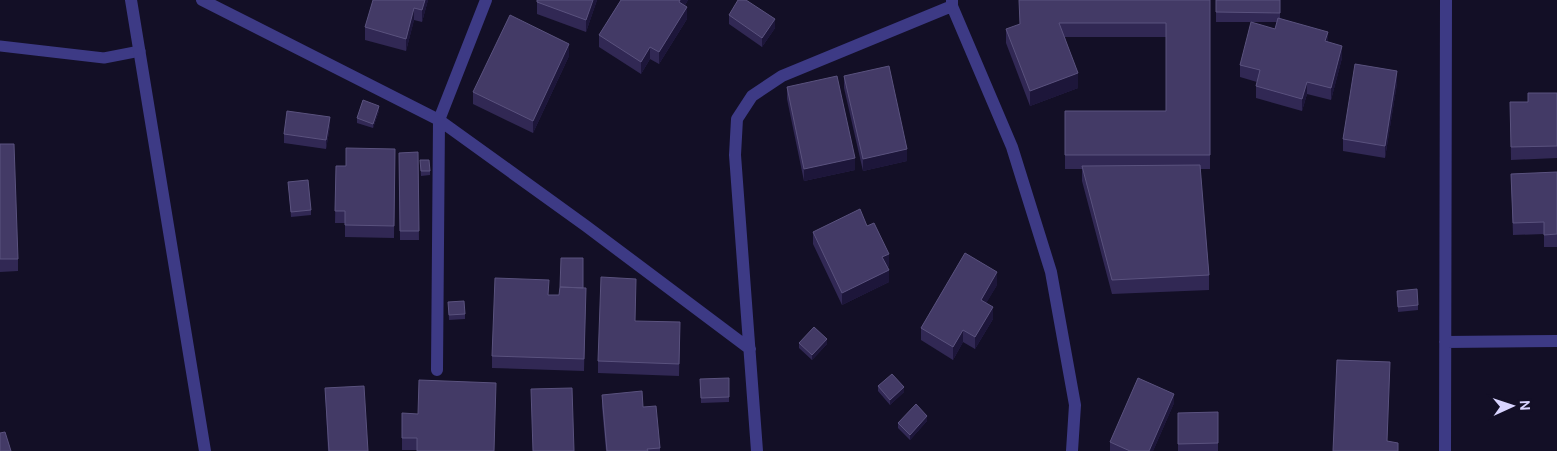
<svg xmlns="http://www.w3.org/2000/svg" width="1557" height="451" font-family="'DM Sans',sans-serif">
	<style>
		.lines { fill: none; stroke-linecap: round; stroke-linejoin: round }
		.service { stroke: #3d3a85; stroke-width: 11 }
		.minor { stroke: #3d3a85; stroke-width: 12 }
		.tertiary { stroke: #3d3a85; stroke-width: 12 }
		.wall { fill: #312854 }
		.shaded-wall { fill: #1d163a }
		.building { fill: #433a66; stroke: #5a527e }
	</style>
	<rect width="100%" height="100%" fill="#130f26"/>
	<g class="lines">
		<path class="service" d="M0 46 104 58 140 51"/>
		<path class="minor" d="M202 0 439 120 586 226 750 349
			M952 0V6L1012 147 1051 272 1075 405 1072 451
			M1445 342 1557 341
			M437 370 439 120 486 0
			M757 451 735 155 737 119 752 96 782 76 952 6
			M1445 451 1446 0"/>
		<path class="tertiary" d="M131 0 205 451"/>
	</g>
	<path class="wall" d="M428 0 422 22 414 20 406 51 365 40V27Z
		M597 0 586 32 537 14V2Z
		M621 0H688L685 5 687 19 659 64 650 59 641 74 599 47V35Z
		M1210 0V169H1200L1209 275V290L1112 294 1082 181V169H1065V111H1166V37H1065L1078 88 1030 106 1006 43V29Z
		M1216 0H1280V18L1328 42 1342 58 1331 100 1307 94 1302 111 1256 98V86L1257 82 1240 77V65L1275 29 1277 22H1216Z
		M729 15 775 28 762 47 729 24Z
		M569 56 533 133 473 104V92Z
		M844 76 907 161 863 171 844 88Z
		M1397 83 1385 158 1343 151V139Z
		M787 87 855 170 804 181 787 99Z
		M1557 93V158L1511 160 1510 102H1528Z
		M379 111 373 128 357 123V118Z
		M330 126 326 149 284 143V134Z
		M0 144 18 259V271L0 272Z
		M395 149 394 238 345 237V223H335L336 166H346Z
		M418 152 419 240H400L399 153Z
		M420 160 430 171V175L421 176Z
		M1557 172V247H1544V234L1513 235 1511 174Z
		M288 182 311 210V215L291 217Z
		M867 226 889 266 887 267 889 282 842 305 813 244V232Z
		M997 285 986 303 993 319 975 349 963 342 953 360 921 340V328Z
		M583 288H586L584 371 492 368V356L548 295H559Z
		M1397 291 1418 305V310L1398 312Z
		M448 302 465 314V319L449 320Z
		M680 335 679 376 598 373V361Z
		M799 343 827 344 812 360 799 348Z
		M700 379 729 397V402L701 403Z
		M878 386 904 392 890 405 878 391Z
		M325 388 368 451H328Z
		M602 395 643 407 660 448V451H606L602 407Z
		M1174 403 1153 451H1110V442Z
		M1218 412V451H1178V413Z
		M402 413 418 414 417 450H402Z
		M927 421 910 440 898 428V423Z"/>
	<path class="shaded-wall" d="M425 0H428L422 22V10Z
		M593 0H597L586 32V20Z
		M680 0H688L679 14V2Z
		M687 7V19L659 64V52Z
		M414 8V20L406 51V39Z
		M775 19V28L762 47V38Z
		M1328 32V44L1325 41Z
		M569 44V56L533 133V121Z
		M1342 46V58L1331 100V88Z
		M650 47V59L641 74V62Z
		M1397 71V83L1385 158V146Z
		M1078 73V88L1030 106V91Z
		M1307 82V94L1302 111V99Z
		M379 106V111L373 128V124Z
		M330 117V126L326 149V140Z
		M907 149V161L863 171V159Z
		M855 158V170L804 181V169Z
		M889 254V266L882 269V257Z
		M889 270V282L842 305V293Z
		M997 272V285L981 312V300Z
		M993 307V319L975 349V337Z
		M963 330V342L953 360V347Z
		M827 339V344L812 360V355Z
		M1390 362V374L1387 451Z
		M904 387V392L890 405V400Z
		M1174 394V403L1153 451H1149Z
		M927 416V421L910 440V435Z"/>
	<path class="building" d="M373 0H425L422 10 414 8 406 39 365 27Z
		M537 0H593L586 20 537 2Z
		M621 0H680L679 2 687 7 659 52 650 47 641 62 599 35Z
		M738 0H746L775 19 762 38 729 15Z
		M1019 0H1210V155H1065V111H1166V23H1059L1078 73 1030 91 1006 29 1020 24Z
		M1216 0H1280V13L1216 12Z
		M510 15 569 44 533 121 473 92Z
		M1278 18 1328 32 1325 41 1342 46 1331 88 1307 82 1302 99 1256 86 1260 70 1240 65 1251 22 1275 29Z
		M1355 64 1397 71 1385 146 1343 139Z
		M889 66 907 149 863 159 844 76Z
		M837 76 855 158 804 169 787 87Z
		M1528 93H1557V146L1511 147 1510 102H1528Z
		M363 100 379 106 373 124 357 118Z
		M287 111 330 117 326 140 284 134Z
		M0 144H14L18 259H0Z
		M346 148 395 149 394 226 345 225V211H335L336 166H346Z
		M418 152 419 231H400L399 153Z
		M420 160H429L430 171H421Z
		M1200 165 1209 275 1112 280 1082 166Z
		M1557 172V234L1544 235V222L1513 223 1511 174Z
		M308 180 311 210 291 212 288 182Z
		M860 209 867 226 874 223 889 254 882 257 889 270 842 293 813 232Z
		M965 253 997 272 981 300 993 307 975 337 963 330 953 347 921 328Z
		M561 258H583V288L560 287Z
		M601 277 636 279 635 321 680 322 679 364 598 361Z
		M495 278 549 280 548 295H559L560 287 586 288 584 359 492 356Z
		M1417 289 1418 305 1398 307 1397 291Z
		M464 301 465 314 449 315 448 302Z
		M814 327 827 339 812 355 799 343Z
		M1337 360 1390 362 1387 441 1398 443V451H1333Z
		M892 374 904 387 890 400 878 386Z
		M729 378V397L701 398 700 379Z
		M1138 378 1174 394 1149 451H1130L1110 442Z
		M419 380 496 383 494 451H417V438H402V413L418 414Z
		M364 386 368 451H329L325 388Z
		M572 388 574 451H533L531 389Z
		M642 391 643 407 656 406 660 448 647 449 648 451H607L602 395Z
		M916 404 927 416 910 435 898 423Z
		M1218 412V443L1178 444V413Z
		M5 432 11 451H0V433Z"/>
	<g transform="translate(1512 406) rotate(87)" stroke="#130f26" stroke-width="4" paint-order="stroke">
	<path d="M0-4L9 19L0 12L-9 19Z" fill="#d9d4ff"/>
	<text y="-8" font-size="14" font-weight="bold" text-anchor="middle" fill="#d9d4ff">N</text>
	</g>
</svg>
